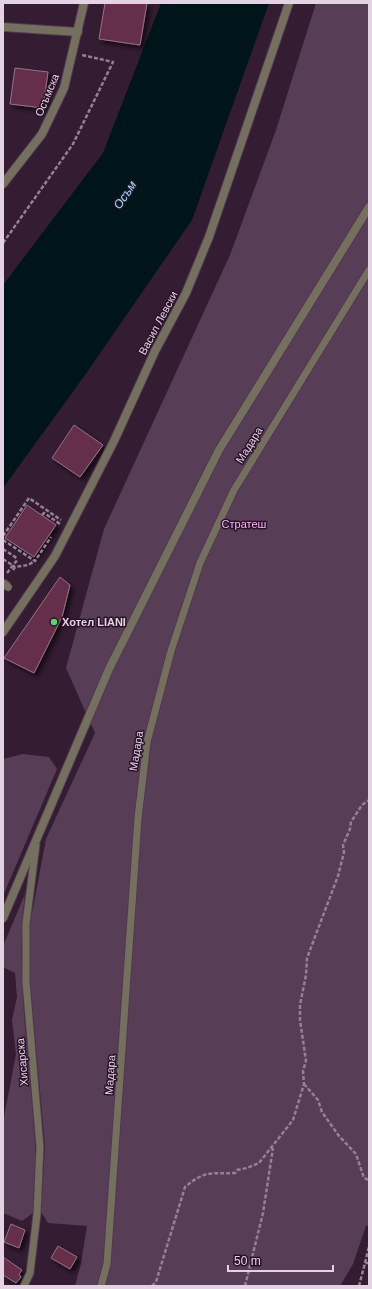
<svg xmlns="http://www.w3.org/2000/svg" width="372" height="1289" font-family="Arial,sans-serif">
	<style>
		.green { fill: #583d57 }
		.water { fill: #001519 }
		.building { fill: #652f4c; stroke: #967183; filter: url(#shadow) }
		.lines { fill: none; stroke-linecap: round; stroke-linejoin: round }
		.service-casing { stroke: #50394f; stroke-width: 9 }
		.pedestrian-casing { stroke: #50394f; stroke-width: 10 }
		.minor-casing { stroke: #50394f; stroke-width: 10 }
		.path { stroke: #958194; stroke-width: 2.5; stroke-dasharray: 4 2; stroke-linecap: butt }
		.service { stroke: #756f60; stroke-width: 7 }
		.pedestrian { stroke: #756f60; stroke-width: 8 }
		.minor { stroke: #756f60; stroke-width: 8 }
		.pedestrian-bridge-casing { stroke: #50394f; stroke-width: 10; stroke-linecap: butt }
		.path-bridge { stroke: #958194; stroke-width: 2.5; stroke-dasharray: 4 2; stroke-linecap: butt }
		.pedestrian-bridge { stroke: #756f60; stroke-width: 8 }
		.poi-dot { fill: #54d672; stroke: #2a1329; stroke-width: 1.5 }
		.labels { text-anchor: middle; stroke-width: 3; stroke-linejoin: round; paint-order: stroke }
		.street-label { font-size: 11px; fill: #e4d4e3; stroke: #2a1329 }
		.park-label { font-size: 11px; fill: #f8b3f5; stroke: #2a1329 }
		.poi-label { font-size: 11px; font-weight: bold; fill: #e4d4e3; stroke: #2a1329; text-anchor: start }
		.water-label { font-size: 12px; font-style: italic; fill: #8aeaf9; stroke: #2a1329 }
	</style>
	<defs>
		<filter id="shadow"><feDropShadow dx="3.5" dy="3.5" stdDeviation="2" flood-color="#0009"/></filter>
	</defs>
	<rect width="100%" height="100%" fill="#341c33"/>
	<path class="green" d="M316 3H369V1225L366 1226 353 1264 340 1286H75L81 1263 87 1226 48 1223 41 1212 45 1146 30 982V924L46 839 95 733 66 668 104 529 230 255 276 130Z
		M23 754 49 757 57 769 3 896V759Z
		M25 894C15 976 30 1060 35 1143 36 1166 34 1190 33 1213L22 1221 3 1213V1122L16 1054 12 1020 17 997 15 973 3 967V946Z"/>
	<path class="water" d="M161 3H269L192 220 85 375 3 488V285L103 153Z"/>
	<path class="building" d="M105 3H147L140 45 99 39Z
		M15 68 48 72 43 108 10 104Z
		M74 425 103 445 80 477 52 458Z
		M27 505 56 525 34 557 5 538Z
		M60 577 70 585 62 617 34 673 4 658Z
		M11 1224 25 1230 19 1248 4 1242Z
		M58 1246 77 1257 70 1269 51 1258Z
		M3 1257 22 1270 19 1274 21 1277 16 1283 3 1275Z"/>
	<g class="lines">
		<g class="service-casing">
			<path id="service" d="M24 1286 30 1273 37 1214 40 1147 26 982V924L36 845
				M101 1286 107 1264 138 818 147 742 171 651 200 563 234 490 369 270"/>
		</g>
		<g class="pedestrian-casing">
			<path id="pedestrian" d="M3 27 78 32"/>
		</g>
		<g class="minor-casing">
			<path id="minor" d="M3 184 42 134 64 88 84 3
				M3 632 55 556 114 441 155 351 186 293 209 237 289 3
				M3 918 109 669 219 450 369 207"/>
		</g>
		<path class="path" d="M3 243 73 144 113 62 82 55
			M42 515 44 513 60 524
			M3 536 29 498 61 520
			M3 540 35 561 51 537
			M3 549 18 559
			M3 559 15 567
			M13 570 15 567 28 565 35 561
			M304 1084 318 1100 322 1112 339 1136 356 1154 364 1178 369 1180
			M365 1263 369 1246
			M152 1286 156 1282 185 1187C205 1170 210 1174 235 1173L237 1170 247 1168 259 1163 293 1120 304 1084 303 1071 306 1061 300 1020V1005L306 975 307 958 338 876 344 852 343 845 350 829 351 822 362 805 369 800
			M245 1286 263 1213 273 1148
			M359 1286 365 1263H369"/>
		<use href="#service" class="service"/>
		<use href="#pedestrian" class="pedestrian"/>
		<use href="#minor" class="minor"/>
		<g class="pedestrian-bridge-casing">
			<path id="pedestrian-bridge" d="M3 583 8 587"/>
		</g>
		<path class="path-bridge" d="M7 573 18 559"/>
		<use href="#pedestrian-bridge" class="pedestrian-bridge"/>
	</g>
	<circle class="poi-dot" cx="54" cy="622" r="4"/>
	<g class="labels">
		<g class="street-label">
			<text transform="translate(47 95) rotate(-67)" y="4">Осъмска</text>
			<text transform="translate(158 323) rotate(-62)" y="4">Васил Левски</text>
			<text transform="translate(249 445) rotate(-58)" y="4">Мадара</text>
			<text transform="translate(136 751) rotate(-81)" y="4">Мадара</text>
			<text transform="translate(22 1062) rotate(-95)" y="4">Хисарска</text>
			<text transform="translate(110 1075) rotate(-86)" y="4">Мадара</text>
		</g>
		<g class="park-label">
			<text x="244" y="528">Стратеш</text>
		</g>
		<g class="poi-label">
			<text x="62" y="626">Хотел LIANI</text>
		</g>
		<g class="water-label">
			<text transform="translate(125 195) rotate(-56)" y="4">Осъм</text>
		</g>
	</g>
	<rect width="372" height="1289" fill="none" stroke="#e4d4e3" stroke-width="8"/>
	<path d="M228 1265v6h105v-6" fill="none" stroke="#e4d4e3" stroke-width="2"/>
	<text x="234" y="1265" font-size="12" fill="#e4d4e3" stroke="#2a1329" stroke-width="3" paint-order="stroke">50 m</text>
</svg>
